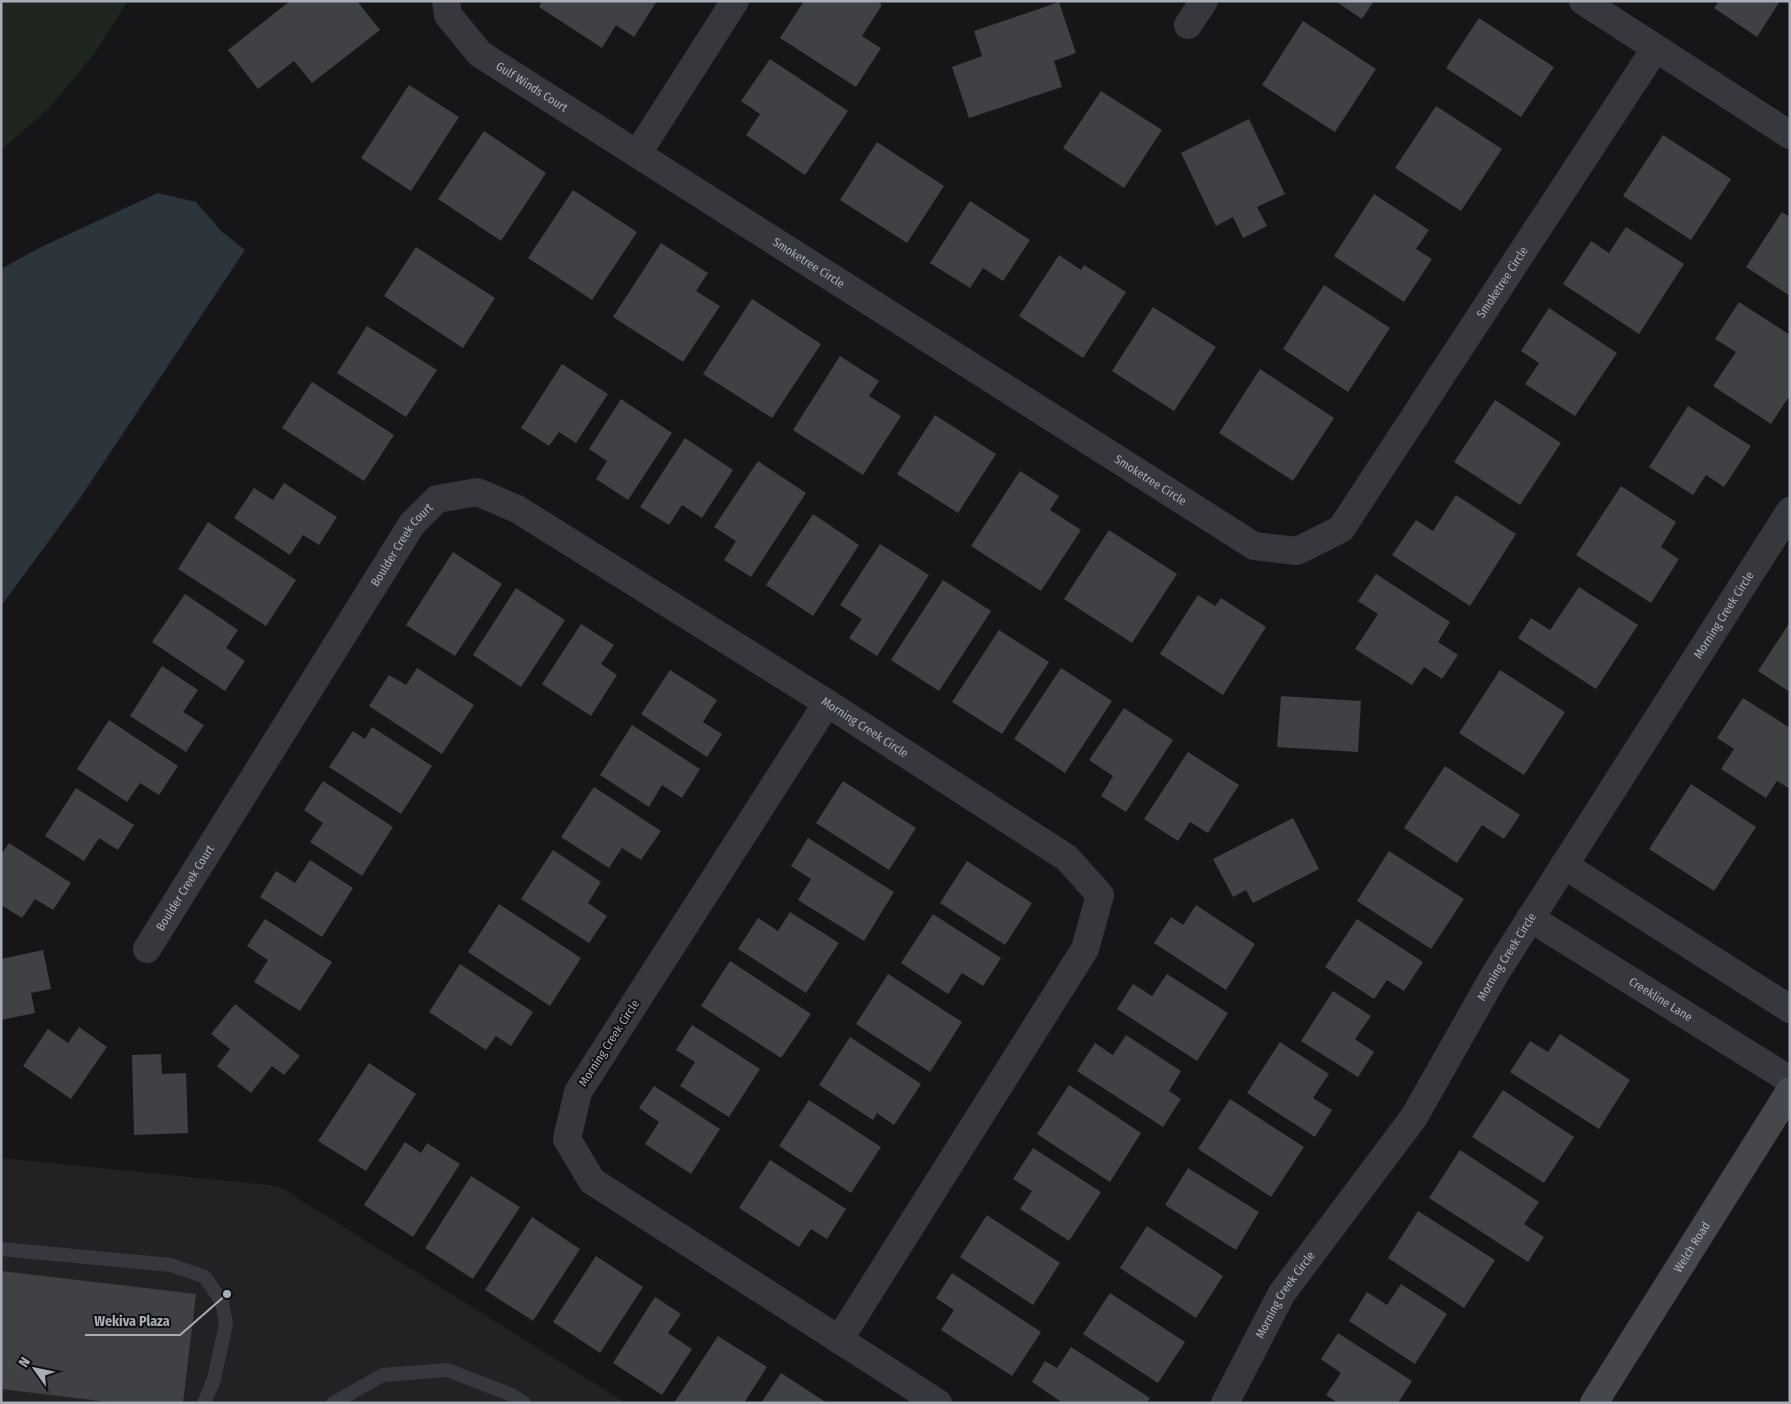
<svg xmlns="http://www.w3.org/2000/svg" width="1791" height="1404" font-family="'Fira Sans Condensed',sans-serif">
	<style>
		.built { fill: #222225 }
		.green { fill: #1e261f }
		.water { fill: #2c353c }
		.building { fill: #404145 }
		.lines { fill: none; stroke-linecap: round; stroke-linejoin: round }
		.lane { stroke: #37383d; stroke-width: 14 }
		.street { stroke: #37383d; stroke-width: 28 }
		.secondary { stroke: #45474d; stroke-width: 28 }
		.labels { text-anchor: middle; stroke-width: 4; stroke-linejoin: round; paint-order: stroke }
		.street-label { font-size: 12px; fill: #a8adb8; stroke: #111113 }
		.leader { fill: none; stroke: #a8adb8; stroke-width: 2 }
		.callout-dot { fill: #a8adb8; stroke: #111113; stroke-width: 2 }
		.callout-label { font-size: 14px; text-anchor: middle; font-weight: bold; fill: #a8adb8; stroke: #111113; stroke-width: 4; stroke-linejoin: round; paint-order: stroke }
	</style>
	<rect width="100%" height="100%" fill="#161618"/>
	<path class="built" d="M1 1158 278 1186 626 1403H1Z"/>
	<path class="green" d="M1 1H128L94 54 48 109 1 150Z"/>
	<path class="water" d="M158 193 196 202 221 231 245 250 78 501 1 606V269L41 247Z"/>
	<path class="building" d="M290 1H357L380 30 312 83 294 61 258 89 228 50Z
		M542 1H657L634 37 616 25 602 48 539 7Z
		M804 1H877L882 5 862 36 881 48 856 87 780 38Z
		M1335 1H1374L1362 19Z
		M1719 1H1780L1757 37 1714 8Z
		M1059 2 1076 53 1054 61 1062 87 969 118 952 67 982 56 974 31Z
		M1479 18 1554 67 1521 117 1446 68Z
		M1303 21 1376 69 1335 132 1262 85Z
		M770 59 848 111 805 175 746 135 760 114 741 101Z
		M409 85 459 117 411 191 361 158Z
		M1101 91 1162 130 1124 188 1063 148Z
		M1436 106 1502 149 1461 211 1395 168Z
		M1249 119 1285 194 1257 207 1267 226 1243 238 1233 217 1216 226 1181 153Z
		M484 131 546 173 501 241 438 199Z
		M1663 135 1731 179 1691 240 1623 196Z
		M877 142 944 186 907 243 840 200Z
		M573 190 637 232 592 300 528 258Z
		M1374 194 1429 230 1416 249 1432 259 1404 302 1334 256Z
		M970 201 1030 240 1003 281 983 268 970 288 930 263Z
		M1782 212 1790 217V296L1746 267Z
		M1626 227 1684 264 1639 334 1563 284 1591 241 1609 253Z
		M661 243 708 273 696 291 720 306 683 362 613 317Z
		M416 247 495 298 463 348 384 296Z
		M1059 255 1081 270 1084 265 1126 292 1083 358 1019 316Z
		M1324 285 1390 328 1348 392 1283 349Z
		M752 299 821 344 772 418 703 374Z
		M1739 302 1790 335V395L1771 424 1713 386 1736 352 1715 339Z
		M1153 307 1216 347 1174 411 1112 371Z
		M1549 308 1617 353 1575 416 1525 384 1539 363 1521 351Z
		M367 326 437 370 406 417 337 373Z
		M840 356 879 381 869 396 901 416 863 475 793 430Z
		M562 364 608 394 576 443 559 432 549 446 521 428Z
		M1260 369 1334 418 1293 481 1219 433Z
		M312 382 394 435 364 481 282 428Z
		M621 399 672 433 628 500 596 479 607 461 589 449Z
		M1495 400 1561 443 1520 505 1454 462Z
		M1688 406 1751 446 1724 487 1706 475 1693 495 1649 467Z
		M935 415 996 454 958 513 897 474Z
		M685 438 733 470 702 518 682 505 669 525 640 507Z
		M758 461 806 493 751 577 724 560 736 541 714 527Z
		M1020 471 1059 496 1050 510 1081 530 1041 591 971 546Z
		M284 483 337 517 319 545 303 535 290 555 234 518 254 488 273 500Z
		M1621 486 1676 522 1661 547 1679 559 1651 603 1576 555Z
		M1456 495 1516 534 1470 606 1392 555 1416 520 1433 531Z
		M813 514 859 545 813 616 766 585Z
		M208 522 296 580 266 626 178 569Z
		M1109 530 1177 574 1132 643 1064 599Z
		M880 544 929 575 877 656 849 638 862 619 840 605Z
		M453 552 502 584 455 656 406 625Z
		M1376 574 1450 622 1438 642 1458 655 1442 679 1424 667 1412 685 1355 649 1378 614 1358 601Z
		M943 580 991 611 939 691 891 660Z
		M1579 587 1638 625 1596 689 1518 638 1531 618 1550 630Z
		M516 588 565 620 521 687 473 655Z
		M185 594 238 630 226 648 245 661 225 691 152 642Z
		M1198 595 1215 606 1221 598 1266 627 1223 695 1160 654Z
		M1790 622V692L1758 671Z
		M581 624 614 645 601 664 617 675 591 716 542 684Z
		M999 630 1049 662 1002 734 952 702Z
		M162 666 198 690 183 712 204 725 186 752 130 716Z
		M417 668 474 705 442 754 369 706 389 675 406 685Z
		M1061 668 1112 701 1065 773 1014 739Z
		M670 670 717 700 703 722 722 734 707 757 641 714Z
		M1500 670 1565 712 1524 775 1459 733Z
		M1281 696 1361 701 1358 752 1277 747Z
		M1743 698 1790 728V789L1777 781 1766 798 1721 769 1734 749 1717 738Z
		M1124 708 1173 740 1126 812 1101 796 1113 776 1089 760Z
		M109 720 178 766 159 795 140 783 127 802 77 769Z
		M632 725 700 769 682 798 662 785 649 807 600 775Z
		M372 727 432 766 401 814 329 767 353 731 365 739Z
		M1188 752 1239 785 1208 833 1190 822 1178 841 1144 819Z
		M1445 766 1520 815 1504 839 1482 825 1457 863 1404 828Z
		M323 781 393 827 362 876 310 842 323 823 304 810Z
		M843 781 916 828 889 870 816 823Z
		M1691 784 1756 827 1714 891 1649 849Z
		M594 787 661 831 641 860 622 848 609 868 561 837Z
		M76 788 134 825 118 850 99 838 84 861 45 836Z
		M1293 818 1319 869 1253 903 1246 890 1233 897 1213 859Z
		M808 838 894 892 864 941 798 900 811 879 791 866Z
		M9 843 71 883 53 910 35 899 22 918 1 905V855Z
		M553 850 601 882 588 903 607 916 589 943 521 899Z
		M1389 851 1464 899 1431 949 1357 901Z
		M310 860 353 888 322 937 260 897 276 871 295 883Z
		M967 861 1032 903 1005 945 940 903Z
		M499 904 581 958 550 1006 468 952Z
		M1196 905 1255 944 1226 990 1154 943 1171 917 1183 925Z
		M790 912 839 943 806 993 738 949 758 918 778 931Z
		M933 914 1001 958 983 986 962 973 948 994 901 963Z
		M265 919 332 962 300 1011 254 982 268 960 247 946Z
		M1357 919 1423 962 1404 991 1387 980 1374 999 1325 967Z
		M43 950 51 989 31 993 35 1013 1 1020V959Z
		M730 961 811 1014 781 1058 701 1006Z
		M460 964 533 1012 511 1046 496 1036 486 1050 429 1012Z
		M888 974 962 1022 930 1072 856 1024Z
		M1167 974 1228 1013 1197 1061 1117 1009 1133 984 1152 996Z
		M1333 991 1371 1016 1355 1039 1374 1052 1358 1077 1301 1041Z
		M235 1004 300 1056 284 1075 272 1066 251 1093 217 1066 230 1049 211 1034Z
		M692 1025 760 1069 729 1117 680 1086 695 1062 676 1050Z
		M79 1027 107 1047 71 1099 23 1066 48 1029 68 1043Z
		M1560 1034 1630 1080 1599 1129 1510 1072 1530 1041 1548 1052Z
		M1126 1035 1181 1071 1169 1091 1181 1099 1163 1127 1077 1071 1095 1043 1113 1055Z
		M850 1037 921 1084 894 1125 877 1113 873 1120 819 1085Z
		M1280 1042 1329 1074 1313 1098 1332 1110 1315 1137 1247 1093Z
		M161 1054 162 1074 186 1073 188 1133 134 1135 132 1055Z
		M369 1063 416 1094 366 1171 318 1141Z
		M1069 1085 1141 1133 1110 1182 1037 1134Z
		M654 1086 720 1129 691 1174 645 1144 659 1122 639 1108Z
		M1503 1090 1574 1137 1544 1183 1472 1137Z
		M1230 1099 1304 1147 1271 1197 1198 1149Z
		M809 1100 881 1147 851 1193 779 1146Z
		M405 1142 421 1153 427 1143 460 1164 413 1237 364 1205Z
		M1033 1148 1101 1192 1069 1241 1020 1209 1032 1191 1013 1179Z
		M1460 1150 1539 1202 1524 1224 1544 1237 1528 1262 1429 1198Z
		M770 1160 846 1209 827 1239 811 1229 799 1247 739 1208Z
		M1188 1168 1259 1212 1236 1250 1165 1205Z
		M471 1176 520 1207 473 1279 425 1248Z
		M1418 1211 1495 1260 1464 1308 1388 1258Z
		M987 1215 1060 1263 1033 1305 960 1257Z
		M532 1217 580 1249 533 1321 485 1290Z
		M1147 1226 1223 1276 1196 1318 1120 1268Z
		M596 1256 643 1287 600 1353 553 1322Z
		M1 1271 196 1294 183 1403H117L1 1389Z
		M952 1273 1041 1332 1012 1376 941 1330 954 1310 936 1298Z
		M1401 1284 1447 1314 1415 1364 1349 1321 1367 1292 1387 1305Z
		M1110 1293 1185 1342 1158 1383 1083 1334Z
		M655 1297 681 1314 668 1333 692 1349 662 1395 613 1363Z
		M1338 1333 1412 1381 1398 1403H1338L1326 1395 1341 1373 1321 1359Z
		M718 1336 767 1367 744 1403H674Z
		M1071 1347 1150 1398 1146 1403H1063L1032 1382 1045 1361 1057 1368Z
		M781 1373 827 1403H761Z"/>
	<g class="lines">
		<path class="lane" d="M1 1249 171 1265 205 1277 222 1302 226 1324 214 1379 204 1403
			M333 1403 383 1375 447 1370 512 1395 524 1403"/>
		<g class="street">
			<path id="s1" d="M446 1 448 15 480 54 1254 546 1297 551 1341 529 1655 49"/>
			<path d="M1583 1 1790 135"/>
			<path d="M1188 25 1204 1"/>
			<path d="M638 153 735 1"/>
			<path d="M827 703 578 1092 567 1139 592 1181 938 1403"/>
			<path d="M1564 865 1790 1009"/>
			<path id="s2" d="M1530 918 1790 1080"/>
			<path id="s3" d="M147 949 412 524 437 499 477 492 517 509 827 703 1067 858 1100 895 1085 949 839 1340"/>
			<path id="s4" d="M1225 1403 1282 1293 1414 1117 1495 974 1790 511"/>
		</g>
		<path class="secondary" id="s5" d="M1594 1403 1790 1091"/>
	</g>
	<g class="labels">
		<g class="street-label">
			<text dy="4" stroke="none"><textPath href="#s1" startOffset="126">Gulf Winds Court</textPath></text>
			<text dy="4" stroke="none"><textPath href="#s1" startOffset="454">Smoketree Circle</textPath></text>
			<text dy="4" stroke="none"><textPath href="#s1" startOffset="1369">Smoketree Circle</textPath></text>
			<text dy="4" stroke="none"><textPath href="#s1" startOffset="859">Smoketree Circle</textPath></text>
			<text dy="4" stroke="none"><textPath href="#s3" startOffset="478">Boulder Creek Court</textPath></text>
			<text dy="4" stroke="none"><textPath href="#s4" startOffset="934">Morning Creek Circle</textPath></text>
			<text dy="4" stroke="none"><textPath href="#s3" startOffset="1031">Morning Creek Circle</textPath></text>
			<text dy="4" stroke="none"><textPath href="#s3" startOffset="72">Boulder Creek Court</textPath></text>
			<text dy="4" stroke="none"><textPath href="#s4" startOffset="529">Morning Creek Circle</textPath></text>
			<text dy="4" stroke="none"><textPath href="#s2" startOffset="154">Creekline Lane</textPath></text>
			<text transform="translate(609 1043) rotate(-57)" y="4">Morning Creek Circle</text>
			<text dy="4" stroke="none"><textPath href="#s5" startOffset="184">Welch Road</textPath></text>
			<text dy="4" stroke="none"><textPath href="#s4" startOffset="124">Morning Creek Circle</textPath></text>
		</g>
	</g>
	<path class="leader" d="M227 1294L180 1335H85"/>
	<circle class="callout-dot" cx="227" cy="1294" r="5"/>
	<g class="callout-label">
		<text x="132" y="1326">Wekiva Plaza</text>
	</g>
	<rect width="1791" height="1404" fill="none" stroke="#a8adb8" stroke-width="5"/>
	<g transform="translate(35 1369) rotate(303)" stroke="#111113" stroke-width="4" paint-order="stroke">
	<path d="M0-4L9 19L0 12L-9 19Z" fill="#a8adb8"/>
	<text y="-8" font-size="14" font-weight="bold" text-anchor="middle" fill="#a8adb8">N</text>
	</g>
</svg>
